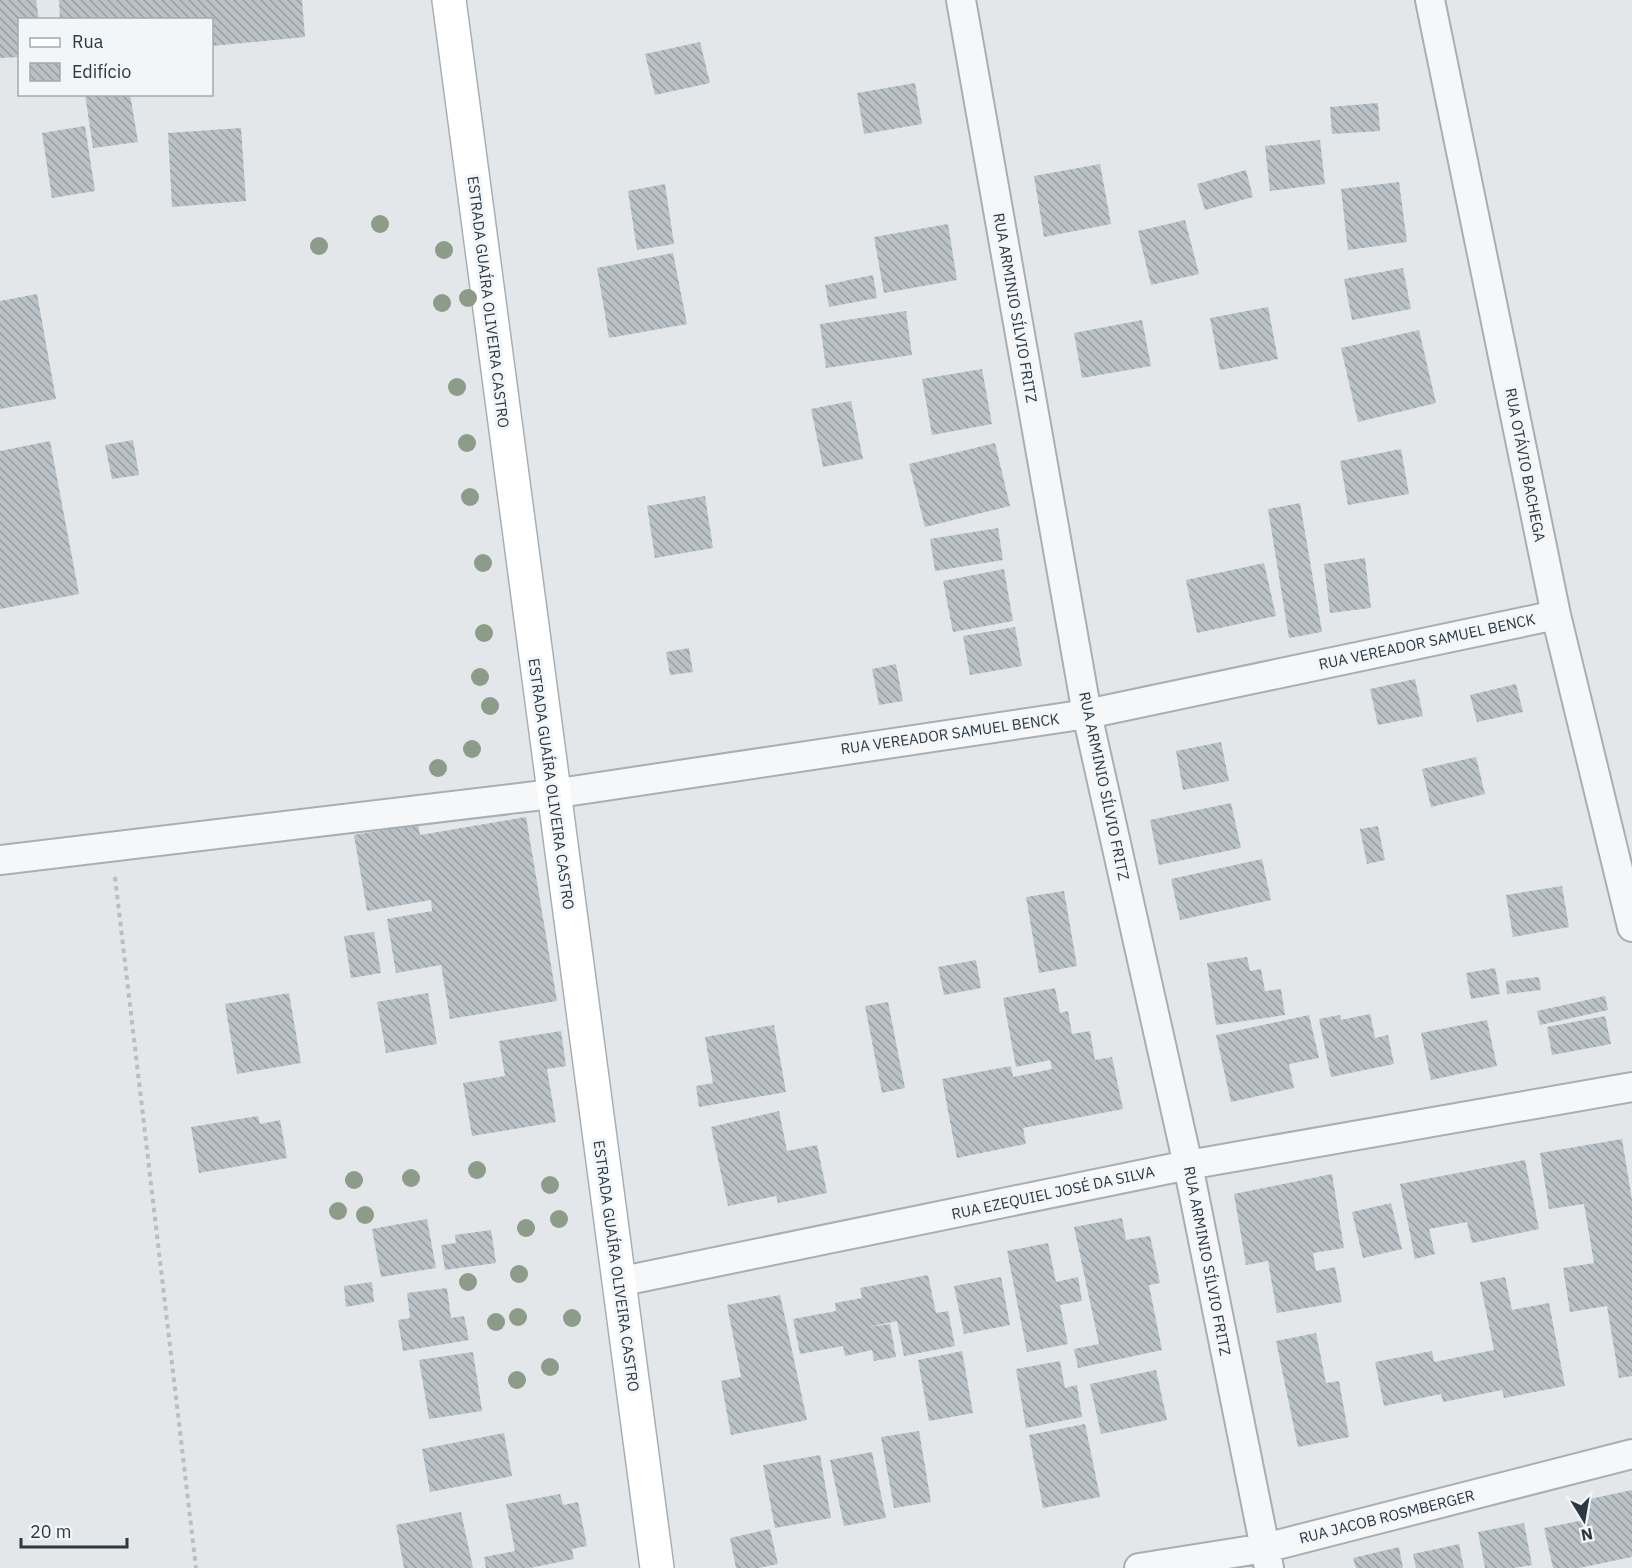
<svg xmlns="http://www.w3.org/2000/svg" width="1632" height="1568" font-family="'IBM Plex Sans',sans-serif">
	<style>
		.building { fill: url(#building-back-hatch) }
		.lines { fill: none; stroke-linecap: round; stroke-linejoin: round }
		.street-casing { stroke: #a8afb4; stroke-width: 32 }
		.secondary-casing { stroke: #a8afb4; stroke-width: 36 }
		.path { stroke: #b9bec2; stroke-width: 4; stroke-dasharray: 4.5 4.5; stroke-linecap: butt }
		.street { stroke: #f6f7f9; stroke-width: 28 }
		.secondary { stroke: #fff; stroke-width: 33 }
		.tree { fill: #8d9b89 }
		.labels { text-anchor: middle; stroke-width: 6; stroke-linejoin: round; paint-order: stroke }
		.street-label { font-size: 15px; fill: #2c3842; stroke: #f3f6f8 }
	</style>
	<defs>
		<pattern id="building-back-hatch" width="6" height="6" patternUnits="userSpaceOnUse" patternTransform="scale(1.5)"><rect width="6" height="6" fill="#bbc2c7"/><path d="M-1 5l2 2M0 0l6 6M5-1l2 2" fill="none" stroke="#989fa3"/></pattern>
	</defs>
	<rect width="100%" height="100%" fill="#e3e7ea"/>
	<path class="building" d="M0 0H36L39 20H20V57L0 58Z
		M59 0H302L305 37 212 46V20H60Z
		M700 42 710 83 655 95 645 54Z
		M915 83 922 124 864 134 857 93Z
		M85 94H130L138 142 93 148Z
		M1378 103 1380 131 1332 134 1330 107Z
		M85 126 95 191 52 198 42 133Z
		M241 128 246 201 172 207 168 133Z
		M1320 140 1325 184 1270 191 1265 146Z
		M1100 164 1111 224 1044 237 1034 176Z
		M1246 170 1253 197 1205 210 1197 184Z
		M1399 182 1407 242 1348 250 1341 189Z
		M665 184 674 244 637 250 628 191Z
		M1185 220 1199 274 1151 285 1138 231Z
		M948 224 957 280 884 293 874 237Z
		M673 253 687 324 609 338 597 268Z
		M1403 268 1411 309 1352 320 1344 279Z
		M873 275 877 298 829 307 825 285Z
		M37 294 56 399 0 409V301Z
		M1268 307 1278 359 1220 370 1210 318Z
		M906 311 912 355 826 368 820 324Z
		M1142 320 1151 366 1082 378 1074 333Z
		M1419 330 1436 403 1358 422 1341 348Z
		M982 369 992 424 932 435 922 379Z
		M851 401 863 459 823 467 811 409Z
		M133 440 139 475 112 479 105 445Z
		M50 441 79 594 0 609V451Z
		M995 443 1010 506 925 527 909 464Z
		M1401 449 1409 494 1348 505 1340 461Z
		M705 496 713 548 655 558 647 506Z
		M1300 503 1322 632 1289 638 1268 509Z
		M998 528 1003 560 935 571 930 539Z
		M1365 558 1371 608 1330 613 1324 564Z
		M1264 563 1276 616 1197 633 1186 580Z
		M1004 569 1013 621 953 632 943 581Z
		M1015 627 1022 666 970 675 963 636Z
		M689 648 693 672 670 675 666 652Z
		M896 664 903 701 879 705 872 669Z
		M1415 679 1423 716 1378 725 1370 689Z
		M1516 684 1523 712 1477 722 1470 695Z
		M1221 742 1229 781 1183 790 1176 751Z
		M1476 757 1485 794 1431 807 1422 769Z
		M1231 803 1241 848 1159 865 1150 820Z
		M526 817 557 1001 450 1019 441 965 396 973 387 919 432 911 431 900 367 911 354 835 418 824 420 835Z
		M1378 826 1385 860 1367 864 1360 829Z
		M1262 859 1271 900 1180 920 1171 879Z
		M1562 886 1569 927 1513 937 1506 895Z
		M1064 891 1077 966 1039 973 1026 897Z
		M374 932 381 973 351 978 344 936Z
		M1247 957 1250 971 1261 969 1265 991 1281 989 1285 1015 1216 1025 1207 963Z
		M976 960 981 988 944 995 938 967Z
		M1495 968 1500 994 1471 999 1466 973Z
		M1539 977 1541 990 1507 994 1506 981Z
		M1055 988 1060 1013 1068 1011 1072 1034 1090 1031 1095 1060 1112 1057 1123 1109 1023 1128 1026 1144 957 1158 942 1079 1011 1066 1013 1077 1052 1069 1050 1060 1016 1067 1003 998Z
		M289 993 301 1063 237 1074 225 1004Z
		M428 993 437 1044 386 1053 377 1002Z
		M1605 996 1608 1010 1540 1025 1537 1011Z
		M888 1002 905 1088 882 1093 865 1006Z
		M1370 1014 1375 1038 1388 1035 1394 1064 1331 1077 1319 1019 1340 1015 1341 1020Z
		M1309 1015 1319 1058 1289 1064 1294 1088 1231 1102 1216 1035Z
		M1605 1016 1611 1044 1552 1055 1547 1027Z
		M1487 1020 1497 1066 1431 1080 1421 1033Z
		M774 1025 786 1092 699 1107 696 1086 713 1083 705 1037Z
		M561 1031 566 1066 547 1069 556 1122 472 1136 463 1083 505 1076 499 1041Z
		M779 1111 787 1151 817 1145 827 1193 778 1203 776 1196 728 1206 711 1127Z
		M258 1116 260 1124 280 1120 287 1158 199 1173 191 1127Z
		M1622 1139 1632 1200V1376L1619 1378 1607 1306 1570 1312 1563 1268 1594 1263 1584 1204 1549 1209 1540 1153Z
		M1525 1160 1539 1229 1472 1243 1467 1222 1429 1229 1435 1254 1415 1259 1400 1184Z
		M1332 1174 1344 1248 1313 1253 1316 1271 1335 1267 1342 1302 1277 1313 1268 1261 1246 1265 1234 1194Z
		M1391 1203 1402 1249 1363 1258 1352 1212Z
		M1122 1218 1126 1240 1150 1236 1160 1283 1149 1285 1162 1350 1078 1368 1074 1349 1099 1344 1074 1227Z
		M427 1219 436 1268 381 1277 372 1229Z
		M491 1230 496 1263 445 1270 441 1245 456 1243 455 1235Z
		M1048 1243 1056 1282 1078 1277 1082 1301 1060 1305 1068 1344 1027 1352 1007 1251Z
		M928 1275 936 1313 948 1311 955 1346 904 1356 897 1321 868 1327 890 1324 896 1357 874 1361 872 1350 845 1356 843 1346 800 1354 793 1319 836 1311 835 1303 862 1298 860 1288Z
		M1001 1277 1010 1325 964 1334 954 1286Z
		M1505 1277 1512 1310 1549 1303 1565 1386 1504 1398 1502 1390 1443 1402 1441 1394 1384 1406 1375 1362 1432 1351 1434 1362 1494 1350 1480 1282Z
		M372 1282 374 1302 346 1307 344 1286Z
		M447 1288 451 1318 464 1316 469 1340 403 1351 398 1320 410 1318 407 1293Z
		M780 1295 807 1420 731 1435 721 1381 741 1377 727 1305Z
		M1316 1333 1326 1383 1339 1381 1349 1437 1298 1447 1276 1341Z
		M962 1351 973 1413 929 1421 918 1360Z
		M473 1352 482 1411 429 1419 419 1360Z
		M1060 1361 1065 1388 1077 1385 1082 1417 1026 1428 1016 1369Z
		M1156 1370 1167 1420 1101 1434 1090 1384Z
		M1085 1424 1100 1497 1043 1508 1029 1435Z
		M919 1431 931 1502 894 1508 881 1437Z
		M504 1433 512 1476 430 1492 422 1449Z
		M872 1452 886 1518 844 1526 830 1460Z
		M820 1455 831 1518 775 1528 763 1465Z
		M1632 1490V1557L1579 1568H1553L1544 1528 1589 1519 1585 1500Z
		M560 1494 563 1505 578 1502 587 1546 572 1549 574 1559 530 1568H486L484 1557 515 1551 506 1504Z
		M461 1512 473 1568H404L396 1525Z
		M1524 1523 1532 1565 1514 1568H1485L1478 1532Z
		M770 1529 778 1564 759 1568H736L730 1538Z
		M1459 1544 1464 1568H1416L1413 1554Z
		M1399 1547 1403 1568H1356L1353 1558Z"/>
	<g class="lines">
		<g class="street-casing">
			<path id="street" d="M961 0 1087 714 1188 1165 1269 1568
				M1430 0 1556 615 1632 927
				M0 860 552 794 1087 714 1556 615
				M618 1282 1188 1165 1632 1087
				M1139 1568 1265 1548 1632 1454"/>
		</g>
		<g class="secondary-casing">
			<path id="secondary" d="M449 0 657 1568"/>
		</g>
		<path class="path" d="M115 877 196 1568"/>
		<use href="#street" class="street"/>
		<use href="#secondary" class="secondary"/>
	</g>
	<g class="tree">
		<circle cx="380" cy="224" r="9"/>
		<circle cx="319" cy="246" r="9"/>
		<circle cx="444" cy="250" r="9"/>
		<circle cx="468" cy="298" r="9"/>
		<circle cx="442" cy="303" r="9"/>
		<circle cx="457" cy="387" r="9"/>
		<circle cx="467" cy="443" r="9"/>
		<circle cx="470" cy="497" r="9"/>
		<circle cx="483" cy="563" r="9"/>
		<circle cx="484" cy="633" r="9"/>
		<circle cx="480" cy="677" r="9"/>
		<circle cx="490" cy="706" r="9"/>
		<circle cx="472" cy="749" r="9"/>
		<circle cx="438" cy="768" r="9"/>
		<circle cx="477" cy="1170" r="9"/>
		<circle cx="411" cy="1178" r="9"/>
		<circle cx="354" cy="1180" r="9"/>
		<circle cx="550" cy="1185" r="9"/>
		<circle cx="338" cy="1211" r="9"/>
		<circle cx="365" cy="1215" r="9"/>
		<circle cx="559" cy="1219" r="9"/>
		<circle cx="526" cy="1228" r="9"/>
		<circle cx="519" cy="1274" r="9"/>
		<circle cx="468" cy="1282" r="9"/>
		<circle cx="518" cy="1317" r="9"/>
		<circle cx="572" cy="1318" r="9"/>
		<circle cx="496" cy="1322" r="9"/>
		<circle cx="550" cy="1367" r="9"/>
		<circle cx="517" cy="1380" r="9"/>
	</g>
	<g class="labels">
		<g class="street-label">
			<text transform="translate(488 302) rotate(83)" y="5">ESTRADA GUAÍRA OLIVEIRA CASTRO</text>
			<text transform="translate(1015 308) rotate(80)" y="5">RUA ARMINIO SÍLVIO FRITZ</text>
			<text transform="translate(1525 465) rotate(79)" y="5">RUA OTÁVIO BACHEGA</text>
			<text transform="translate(1427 642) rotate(-12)" y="5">RUA VEREADOR SAMUEL BENCK</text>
			<text transform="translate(950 734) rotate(-8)" y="5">RUA VEREADOR SAMUEL BENCK</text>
			<text transform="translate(551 784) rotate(82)" y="5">ESTRADA GUAÍRA OLIVEIRA CASTRO</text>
			<text transform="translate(1104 786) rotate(78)" y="5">RUA ARMINIO SÍLVIO FRITZ</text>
			<text transform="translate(1053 1193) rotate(-12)" y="5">RUA EZEQUIEL JOSÉ DA SILVA</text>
			<text transform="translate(1207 1261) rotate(79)" y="5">RUA ARMINIO SÍLVIO FRITZ</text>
			<text transform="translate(616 1266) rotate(82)" y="5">ESTRADA GUAÍRA OLIVEIRA CASTRO</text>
			<text transform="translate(1387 1517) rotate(-14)" y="5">RUA JACOB ROSMBERGER</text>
		</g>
	</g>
	<rect x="18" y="18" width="195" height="78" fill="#f3f6f8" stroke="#a3aaaf" stroke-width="1.5"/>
	<rect x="30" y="38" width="30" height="9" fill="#ffffff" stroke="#a3aaaf" stroke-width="1.5"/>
	<text x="72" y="48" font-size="18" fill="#2c3842">Rua</text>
	<rect x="30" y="63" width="30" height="18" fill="url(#building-back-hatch)" stroke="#a3aaaf" stroke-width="1.5"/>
	<text x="72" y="78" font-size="18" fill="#2c3842">Edifício</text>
	<g transform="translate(1584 1520) rotate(169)" stroke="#f3f6f8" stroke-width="4.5" paint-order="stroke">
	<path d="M0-4.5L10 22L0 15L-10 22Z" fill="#2c3842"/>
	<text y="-9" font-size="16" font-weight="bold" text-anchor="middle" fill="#2c3842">N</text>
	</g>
	<path d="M21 1538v9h106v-9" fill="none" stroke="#2c3842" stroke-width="3"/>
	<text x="30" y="1538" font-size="18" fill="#2c3842" stroke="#f3f6f8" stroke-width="4.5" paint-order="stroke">20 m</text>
</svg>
